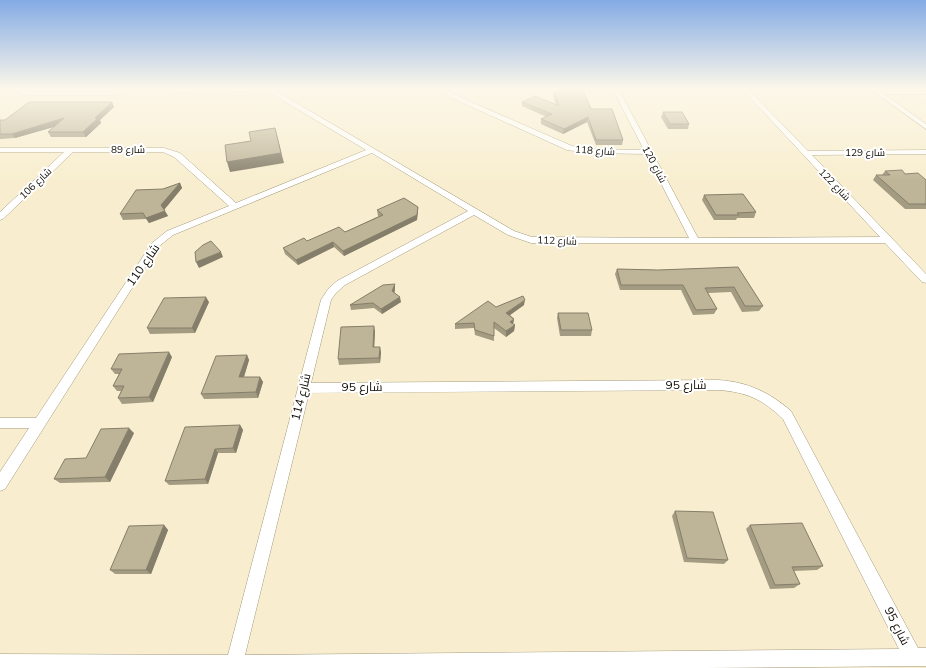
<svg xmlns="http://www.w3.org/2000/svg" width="926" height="668" font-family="Mulish,Cairo,sans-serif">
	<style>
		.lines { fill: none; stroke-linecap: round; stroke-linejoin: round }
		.street-casing { stroke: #a39a7e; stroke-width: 1 }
		.street { fill: #fff; fill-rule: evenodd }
		.wall { fill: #a39b82 }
		.shaded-wall { fill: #857e6a }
		.building { fill: #beb497; stroke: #857e6a }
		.labels { text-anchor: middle; stroke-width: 4; stroke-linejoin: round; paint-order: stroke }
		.far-street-label { font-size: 10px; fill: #100d04; stroke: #fff }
		.street-label { font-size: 12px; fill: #100d04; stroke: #fff }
	</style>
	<rect width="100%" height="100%" fill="#f8eecf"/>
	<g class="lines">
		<g class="street-casing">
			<path id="street" d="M14 88H20L21 90 26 91H112L130 88H139L112 95H26L16 92Z
				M255 88 265 89 264 88H271L514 231 532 237 689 238 646 154 589 153 567 150 432 89 431 88H438L448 92 459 88H466L465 89 453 94 572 146 589 149 644 150 612 88H618L698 238 880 237 741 88H747L808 151 926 150V154L812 155 926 274V283L922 282 885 243H531L508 235 474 215 345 285 336 293 331 300 311 383 718 380C748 382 769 392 791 411L918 648H926V666L704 668H0V654L228 655 321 300 328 289 337 281 468 211 372 153 173 235 158 247 5 489 0 491V472L29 428H0V418H36L152 243 167 231 229 206 174 157 163 152H73L3 219 0 220V212L64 152H0V148H164L180 153 236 203 366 150 272 94 255 92 173 93 170 91 173 89ZM718 390C747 392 762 399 783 419L899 649 245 655 309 393Z
				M869 88H875L879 90H926V94H884L926 124V129Z"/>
		</g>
		<use href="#street" class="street"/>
	</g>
	<path class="wall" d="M562 88H582L591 109 623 140 622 145H596L587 122 563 134 541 124V119L547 117 522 106V102L556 105 553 96 554 92H564Z
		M112 102 114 107 100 120 101 123 86 137H51L48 132 54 127 15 138 0 139V120H5Z
		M663 112 689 124 688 129H668L661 117Z
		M885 171 905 174 926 180V209H905L873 180 876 175H882Z
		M180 183 182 188 164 210 168 216 149 223 146 219 123 220 120 214 163 189Z
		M704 195 756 212 754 218H737L736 220H714L702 200Z
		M377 210 418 212 417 220 344 256 334 247 298 265 285 254 283 248 307 241 345 232 379 216H378Z
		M738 267 763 306 759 311 742 312 731 292 708 293 717 309 714 314 693 315 681 290H620L615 274 617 269 658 270Z
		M395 290 394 293 401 302 382 314 374 308 351 310 350 305Z
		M209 302 195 333 150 334 147 328Z
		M524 305 510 315 514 319 513 324 515 325 514 331 506 337 494 328V341L475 335 474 328 455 329V324L496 307Z
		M558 313 592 330 591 336H560L557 318Z
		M375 331 374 347 381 352 380 363 339 365 338 359Z
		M247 355 249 360 244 377H260L263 382 258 398 204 399 201 394Z
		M172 357 153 402 122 404 118 398 121 391H117L113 386 119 374H115L111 369Z
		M240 425 243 430 236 453H218L208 484 169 485 165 481Z
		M134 433 110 482 60 483 54 479 86 458Z
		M675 511 728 560 724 564 684 562 672 516Z
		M164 525 168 530 151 574H115L110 570Z
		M750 525 823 566 817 570 794 571 800 584 794 588 770 589 746 529Z"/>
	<path class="shaded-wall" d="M112 102 114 107 100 120 101 123 86 137 83 132 95 118Z
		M588 117 587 122 563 134 564 129Z
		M64 118 67 123 15 138 12 134Z
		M275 128 284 163 230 172 227 162Z
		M180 183 182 188 163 211 161 205Z
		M418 207 417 220 344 256 343 251Z
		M165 211 168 216 149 223 146 218Z
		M333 242 334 247 298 265 296 260Z
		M221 252 223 257 199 268 196 262Z
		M395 284V290L393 296 392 291Z
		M206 297 209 302 195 333 192 328Z
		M400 297 401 302 382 314 381 309Z
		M525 300 524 305 506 318V313Z
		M514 319 513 324 509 327 510 322Z
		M515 325 514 331 506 337V331Z
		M374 326 375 331 374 352 373 347Z
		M380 347 381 352 380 363 379 358Z
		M169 352 172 357 153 402 149 397Z
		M247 355 249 360 242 383 239 377Z
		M260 377 263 382 258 398 256 392Z
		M240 425 243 430 236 453 233 448Z
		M129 428 134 433 110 482 105 477Z
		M215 449 218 453 208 484 205 479Z
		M164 525 168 530 151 574 146 570Z"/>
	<path class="building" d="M564 88H582L591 109H612L623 140H596L588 117 564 129 541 119 552 114 522 102 535 96 559 106 554 92H566Z
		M29 102H112L95 118H98L83 132H48L64 118 12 134H0V120H5Z
		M663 112H682L689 124H670Z
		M275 128 281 153 227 162 225 145 251 141 249 132Z
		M902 170 905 174 918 173 926 180V204H909L876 175H890L885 171Z
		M180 183 161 205 165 211 146 218 143 213 120 214 136 190 163 189Z
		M743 194 756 212 737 213 739 215H716L704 195Z
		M404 198 418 207 417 215 343 251 333 242 296 260 283 248 304 238 307 241 339 227 345 232 383 215 377 210Z
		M211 241 221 252 196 262 195 252 203 245Z
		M738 267 763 306H745L734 287 705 288 717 309 696 310 683 285H621L617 269 658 270Z
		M395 284 392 291 400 297 381 309 373 303 350 305 383 285Z
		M523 296 525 300 506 313 514 319 510 322 515 325 506 331 494 322V336L475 330 474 323 455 324 488 301 496 307Z
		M206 297 192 328H147L164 298Z
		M558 313H588L592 330H561Z
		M374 326 373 347H380L379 358 338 359 341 327Z
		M169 352 149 397 118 398 124 386H113L122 369H111L119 354Z
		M247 355 239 377H260L256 392 201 394 216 356Z
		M240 425 233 448 215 449 205 479 165 481 185 427Z
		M129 428 105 477 54 479 65 459 86 458 101 429Z
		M675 511 713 512 728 560 687 558Z
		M802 523 823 566 792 567 800 584 775 585 750 525Z
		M164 525 146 570H110L129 526Z"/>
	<linearGradient id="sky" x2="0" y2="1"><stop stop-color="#84abe5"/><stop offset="0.49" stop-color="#fcf7e9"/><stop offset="1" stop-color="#fcf7e9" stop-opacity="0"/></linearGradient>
	<rect width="926" height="181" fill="url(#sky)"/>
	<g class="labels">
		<g class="far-street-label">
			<text x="128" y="153">شارع 89</text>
			<text transform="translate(595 150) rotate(4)" y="4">شارع 118</text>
			<text x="865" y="156">شارع 129</text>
			<text transform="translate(655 164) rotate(62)" y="4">شارع 120</text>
			<text transform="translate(35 183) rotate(-44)" y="4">شارع 106</text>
			<text transform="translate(835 184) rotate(46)" y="4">شارع 122</text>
			<text transform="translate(557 240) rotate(2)" y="4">شارع 112</text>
		</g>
		<g class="street-label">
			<text transform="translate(143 265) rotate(-55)" y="4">شارع 110</text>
			<text x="686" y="389">شارع 95</text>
			<text x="362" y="391">شارع 95</text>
			<text transform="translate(301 397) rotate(-76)" y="4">شارع 114</text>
			<text transform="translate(897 626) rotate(63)" y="4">شارع 95</text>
		</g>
	</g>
</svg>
